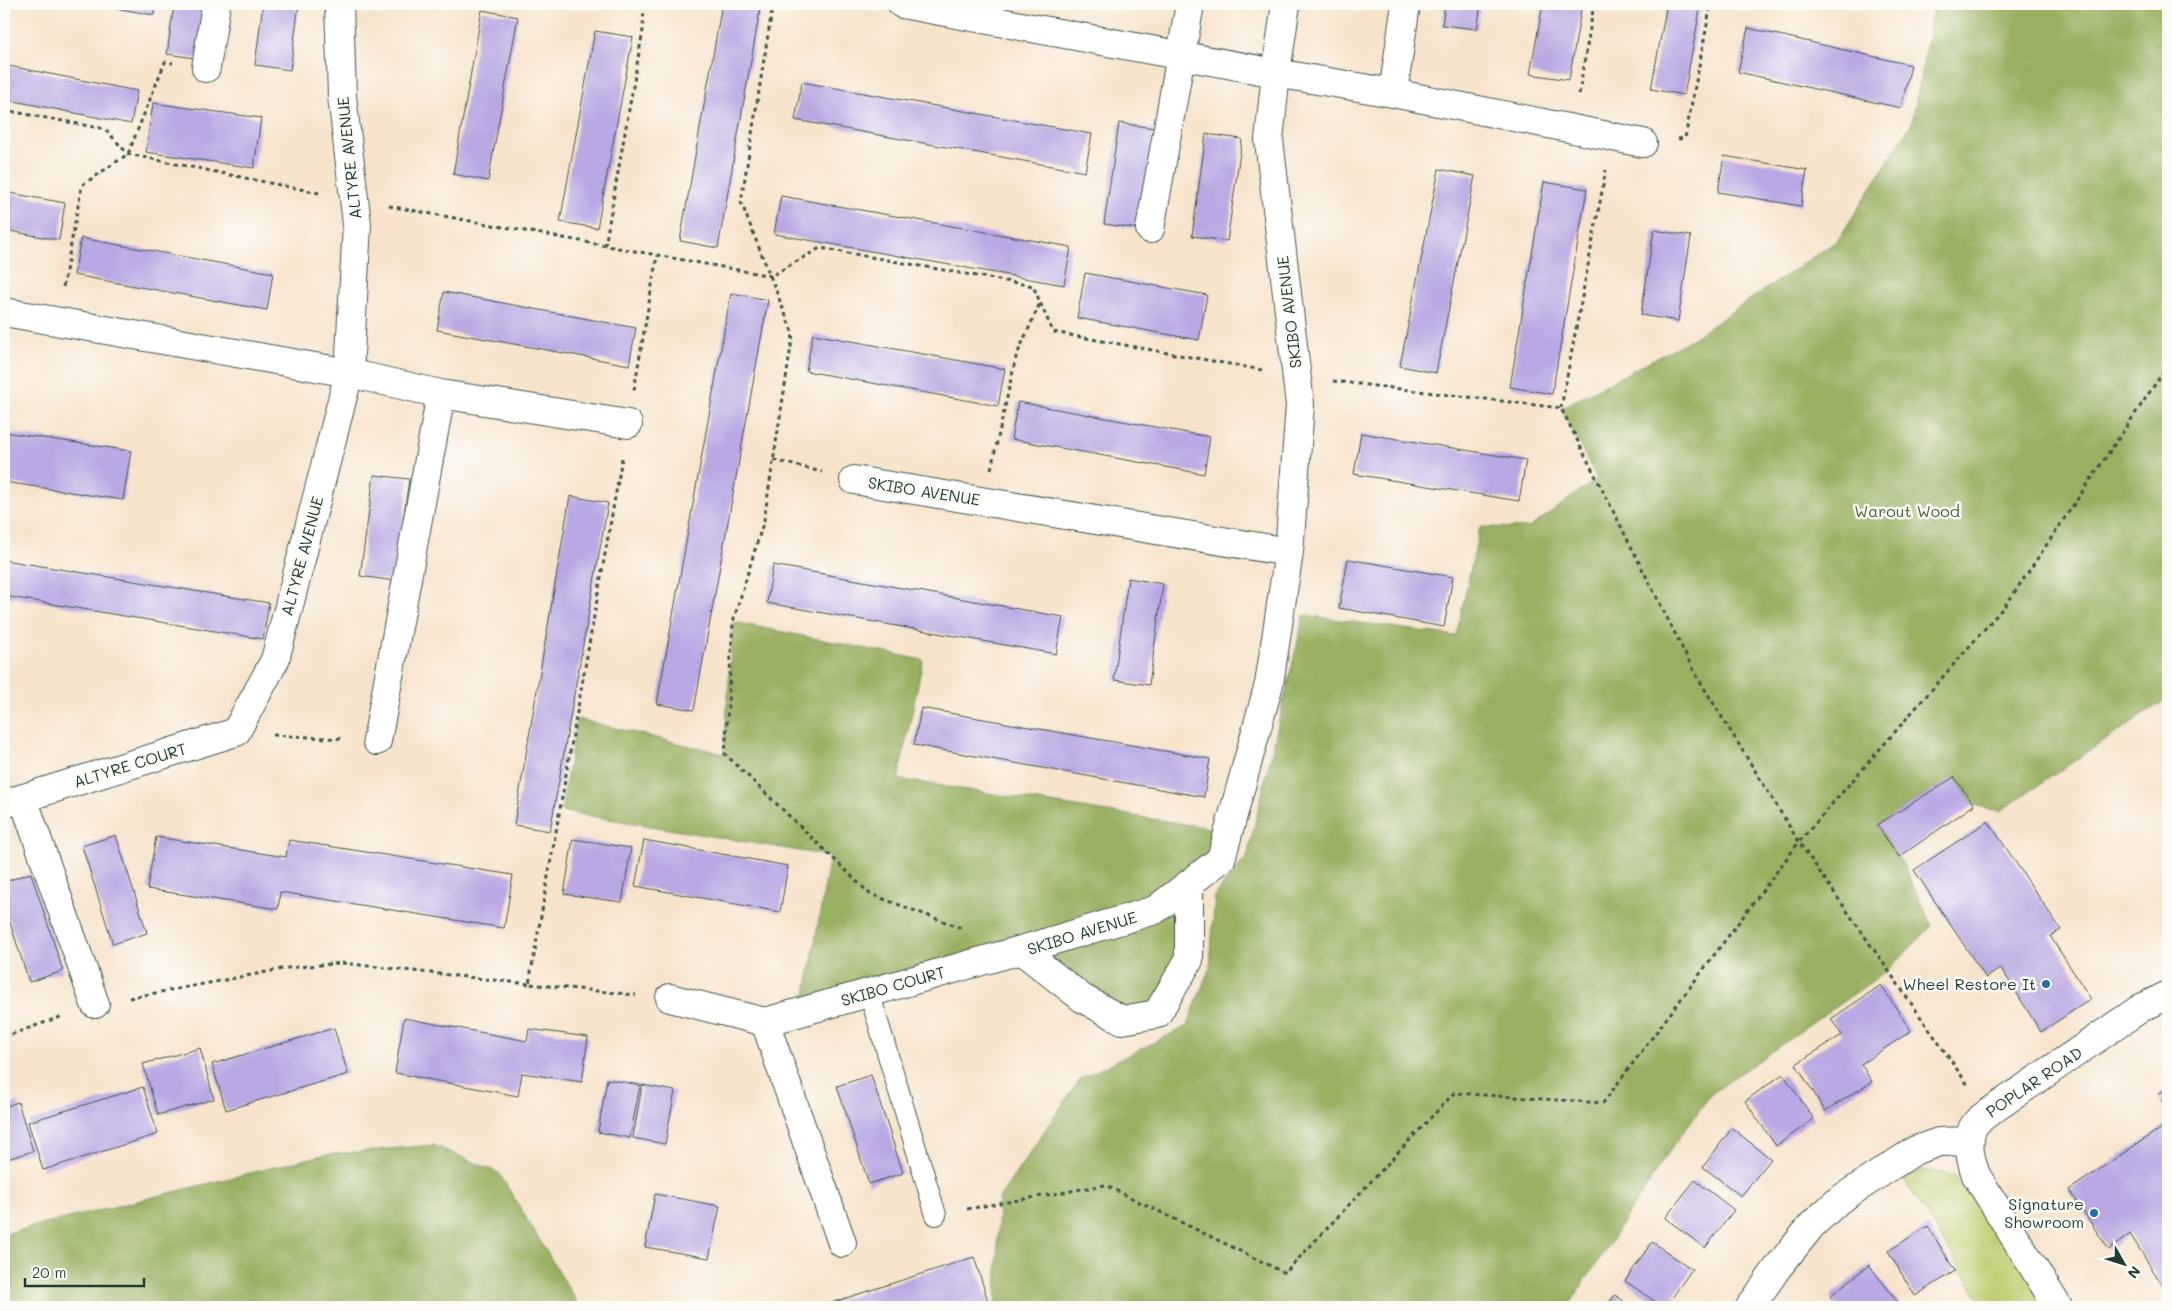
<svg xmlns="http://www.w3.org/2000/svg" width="2172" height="1311" font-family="Mali,sans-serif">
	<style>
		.green { fill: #c0cc6e; stroke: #708451 }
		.forest { fill: #98b061; stroke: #5c764a }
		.building { fill: #b9a8e3 }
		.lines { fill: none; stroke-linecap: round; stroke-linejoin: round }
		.lane-casing { stroke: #3f564b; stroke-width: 22 }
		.street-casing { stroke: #3f564b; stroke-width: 30 }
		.path { stroke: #3f564b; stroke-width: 3; stroke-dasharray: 4 4; stroke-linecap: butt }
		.lane { stroke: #fff; stroke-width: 20 }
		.street { stroke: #fff; stroke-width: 28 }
		.poi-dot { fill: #1f6fb2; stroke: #fdfcf7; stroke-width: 2 }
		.labels { text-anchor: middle; stroke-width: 5; stroke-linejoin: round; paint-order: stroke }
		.street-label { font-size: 16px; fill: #1f3d34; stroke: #fdfcf7 }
		.park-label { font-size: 16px; fill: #476142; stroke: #fdfcf7 }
		.poi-label { font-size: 16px; fill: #1f3d34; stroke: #fdfcf7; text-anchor: end }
	</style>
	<rect width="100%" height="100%" fill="#fdfcf7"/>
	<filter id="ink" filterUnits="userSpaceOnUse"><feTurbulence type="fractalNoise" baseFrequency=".02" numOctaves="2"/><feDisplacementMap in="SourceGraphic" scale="10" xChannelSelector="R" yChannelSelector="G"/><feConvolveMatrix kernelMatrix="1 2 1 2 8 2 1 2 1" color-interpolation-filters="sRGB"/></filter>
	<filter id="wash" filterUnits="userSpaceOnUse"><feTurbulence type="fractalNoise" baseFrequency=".0096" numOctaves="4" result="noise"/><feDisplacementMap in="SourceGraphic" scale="20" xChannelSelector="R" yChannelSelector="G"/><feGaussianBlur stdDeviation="1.12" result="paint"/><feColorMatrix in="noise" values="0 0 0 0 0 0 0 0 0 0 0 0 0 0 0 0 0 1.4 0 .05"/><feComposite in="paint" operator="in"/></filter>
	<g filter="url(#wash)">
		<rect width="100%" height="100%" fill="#f6e3cb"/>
		<path class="green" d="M1923 1170 1948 1174 1973 1185 2058 1307H1985L1903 1178Z"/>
		<path class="forest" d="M1934 4H2168V698L2000 811 1974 805 1954 777 1877 825 1905 868 1932 926 1888 970 1711 1094 1668 1153 1568 1307H996L999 1198 1080 1079 1187 1026 1210 967 1215 894 1247 857 1304 615 1456 636 1480 527 1529 528 1597 479 1561 408 1690 340 1838 240 1912 123Z
			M733 622 923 660 898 779 1229 831 1189 884V960L1157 1014 1122 1020 1021 950 803 1011 830 856 561 811 577 719 724 754Z
			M433 1145 499 1173 580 1307H4V1234L323 1155Z"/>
		<g id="blocks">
			<path class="building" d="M93 4H155L154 15Z
				M174 4H210L202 59 167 54Z
				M263 4H299L290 70 255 65Z
				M722 4H761L718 248 680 241Z
				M1445 4H1481L1477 29 1442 25Z
				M1543 4H1582L1569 80 1530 74Z
				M1667 4H1701L1684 95 1651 89Z
				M482 10 518 17 488 181 453 174Z
				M1748 28 1911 65 1901 108 1738 72Z
				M595 31 633 37 597 228 560 222Z
				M4 65 137 91 131 124 4 99Z
				M802 82 1092 134 1085 172 795 120Z
				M153 103 261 118 254 168 146 152Z
				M1119 123 1154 128 1139 229 1104 224Z
				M1206 134 1242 139 1227 241 1192 236Z
				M1724 156 1807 170 1801 206 1718 192Z
				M1439 169 1475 176 1436 373 1400 366Z
				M1544 182 1587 189 1552 394 1510 387Z
				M4 192 65 203 59 240 4 230Z
				M781 196 1071 247 1064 285 774 234Z
				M1654 230 1691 236 1678 321 1641 315Z
				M81 238 273 273 267 310 74 275Z
				M1085 273 1207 295 1199 340 1077 318Z
				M444 292 636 328 629 365 437 330Z
				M731 293 768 300 694 710 657 704Z
				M813 334 1005 369 998 406 806 371Z
				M1018 402 1210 437 1204 474 1011 439Z
				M4 432 131 451 123 500 4 482Z
				M1361 433 1526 460 1519 501 1354 474Z
				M374 475 409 479 395 581 360 576Z
				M570 496 608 503 550 831 514 825Z
				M1348 559 1453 577 1444 627 1339 608Z
				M4 560 269 603 263 639 4 596Z
				M773 565 1063 617 1056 654 767 603Z
				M1128 578 1163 584 1149 685 1114 680Z
				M921 708 1210 759 1204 797 914 745Z
				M1954 777 1974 805 1899 857 1877 825Z
				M1988 821 2061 930 2050 936 2091 999 2041 1032 2001 968 1986 978 1914 870Z
				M116 835 147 933 113 944 82 846Z
				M156 837 286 857 289 840 513 875 504 928 280 892 278 909 147 889Z
				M573 839 631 848 622 902 564 894Z
				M644 840 788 866 780 912 635 886Z
				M31 873 63 971 29 982 4 904V882Z
				M1881 985 1911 1031 1861 1064 1872 1082 1825 1111 1796 1064 1842 1035 1831 1019Z
				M404 1018 527 1041 529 1029 588 1037 582 1082 522 1073 518 1096 395 1073Z
				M334 1028 348 1074 226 1110 212 1064Z
				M200 1048 214 1099 158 1115 143 1064Z
				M1783 1074 1814 1119 1776 1146 1745 1101Z
				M871 1075 903 1173 869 1184 837 1086Z
				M607 1079 640 1085 630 1138 598 1132Z
				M642 1085 675 1091 665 1144 633 1138Z
				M143 1087 158 1134 43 1170 28 1122Z
				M2168 1088V1112L2158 1094Z
				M18 1102 33 1151 4 1160V1107Z
				M2168 1123V1294L2130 1234 2109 1250 2069 1190Z
				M1732 1128 1771 1159 1741 1196 1703 1167Z
				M1695 1180 1734 1210 1705 1248 1665 1218Z
				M655 1194 720 1206 709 1258 645 1247Z
				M1928 1226 1955 1271 1915 1296 1888 1251Z
				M1652 1242 1692 1269 1666 1307H1663L1625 1281Z
				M974 1257 990 1307H819L837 1301Z
				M1869 1265 1900 1305 1897 1307H1838L1830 1296Z
				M1615 1295 1632 1307H1606Z"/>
		</g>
	</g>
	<g filter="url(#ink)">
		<use href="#blocks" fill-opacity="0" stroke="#3f564b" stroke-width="1"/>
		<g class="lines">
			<g class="lane-casing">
				<path id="lane" d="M869 992 936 1215"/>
			</g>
			<g class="street-casing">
				<path id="street" d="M902 4 1276 73 1393 93 1643 143
					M206 68 216 4
					M1393 93 1406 4
					M1150 229 1190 4
					M4 312 349 373 441 394 628 424
					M854 480 1289 552
					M377 741 441 394
					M23 798 95 1004
					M4 804 236 732 275 660 349 373 357 224 342 96 339 4
					M1021 950 1082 998 1122 1020 1157 1014 1189 960V884
					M670 998 765 1022 842 1243
					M765 1022 1021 950 1155 910 1221 859 1269 684 1289 552 1300 405 1269 140 1276 73 1286 4
					M1750 1307 1778 1267 1812 1225 1839 1200 1916 1150 1939 1142 1970 1141
					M2058 1307 1976 1175C1971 1161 1965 1138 1975 1124 1978 1120 1984 1116 1988 1113L2141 1008 2168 995"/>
			</g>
			<path class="path" d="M773 4 741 202 793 334 764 520 733 622 725 754 870 894 964 929
				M1579 94 1594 4
				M4 110 105 129 128 154 319 193
				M1678 139 1685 138 1711 4
				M389 206 771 276 820 248 1033 286 1053 332 1262 370
				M605 246 643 30 644 4
				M63 287 82 185 128 154 165 62 173 63
				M1333 381 1561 408 1696 675 1799 842 1968 1085
				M634 390 657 256
				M1561 408 1606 170
				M622 458 529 984 636 995
				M774 460 822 472
				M991 469 1016 357 1040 303
				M273 735 344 739
				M129 998 288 968 342 963 529 984
				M4 1037 63 1016
				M967 1209 1105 1185 1285 1273 1454 1093 1603 1103 1799 842 2008 602 2168 365"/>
			<use href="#lane" class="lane"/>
			<use href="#street" class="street"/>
		</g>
	</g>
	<g class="poi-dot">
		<circle cx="2046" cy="984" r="5"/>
		<circle cx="2094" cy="1213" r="5"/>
	</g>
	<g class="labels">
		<g class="street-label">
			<text transform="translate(349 158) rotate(-96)" y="6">ALTYRE AVENUE</text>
			<text transform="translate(1289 312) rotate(-97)" y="6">SKIBO AVENUE</text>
			<text transform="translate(924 491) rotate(9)" y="6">SKIBO AVENUE</text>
			<text transform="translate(302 556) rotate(-75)" y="6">ALTYRE AVENUE</text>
			<text transform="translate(130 765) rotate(-17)" y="6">ALTYRE COURT</text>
			<text transform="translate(1082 933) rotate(-17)" y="6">SKIBO AVENUE</text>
			<text transform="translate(893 986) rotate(-16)" y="6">SKIBO COURT</text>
			<text transform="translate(2034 1082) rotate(-34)" y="6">POPLAR ROAD</text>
		</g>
		<g class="park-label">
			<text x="1907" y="517">Warout Wood</text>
		</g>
		<g class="poi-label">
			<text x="2036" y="990">Wheel Restore It</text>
			<text x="2084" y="1210">Signature<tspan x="2084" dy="18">Showroom</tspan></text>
		</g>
	</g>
	<rect width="2172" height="1311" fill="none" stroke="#fdfcf7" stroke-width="20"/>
	<g transform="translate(2124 1264) rotate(129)" stroke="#fdfcf7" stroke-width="4" paint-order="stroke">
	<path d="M0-4L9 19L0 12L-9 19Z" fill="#1f3d34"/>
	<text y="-8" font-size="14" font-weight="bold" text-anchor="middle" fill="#1f3d34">N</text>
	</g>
	<path d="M25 1278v8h119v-8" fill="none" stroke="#1f3d34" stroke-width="2.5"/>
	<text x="32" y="1278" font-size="15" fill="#1f3d34" stroke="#fdfcf7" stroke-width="4" paint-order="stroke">20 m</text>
</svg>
